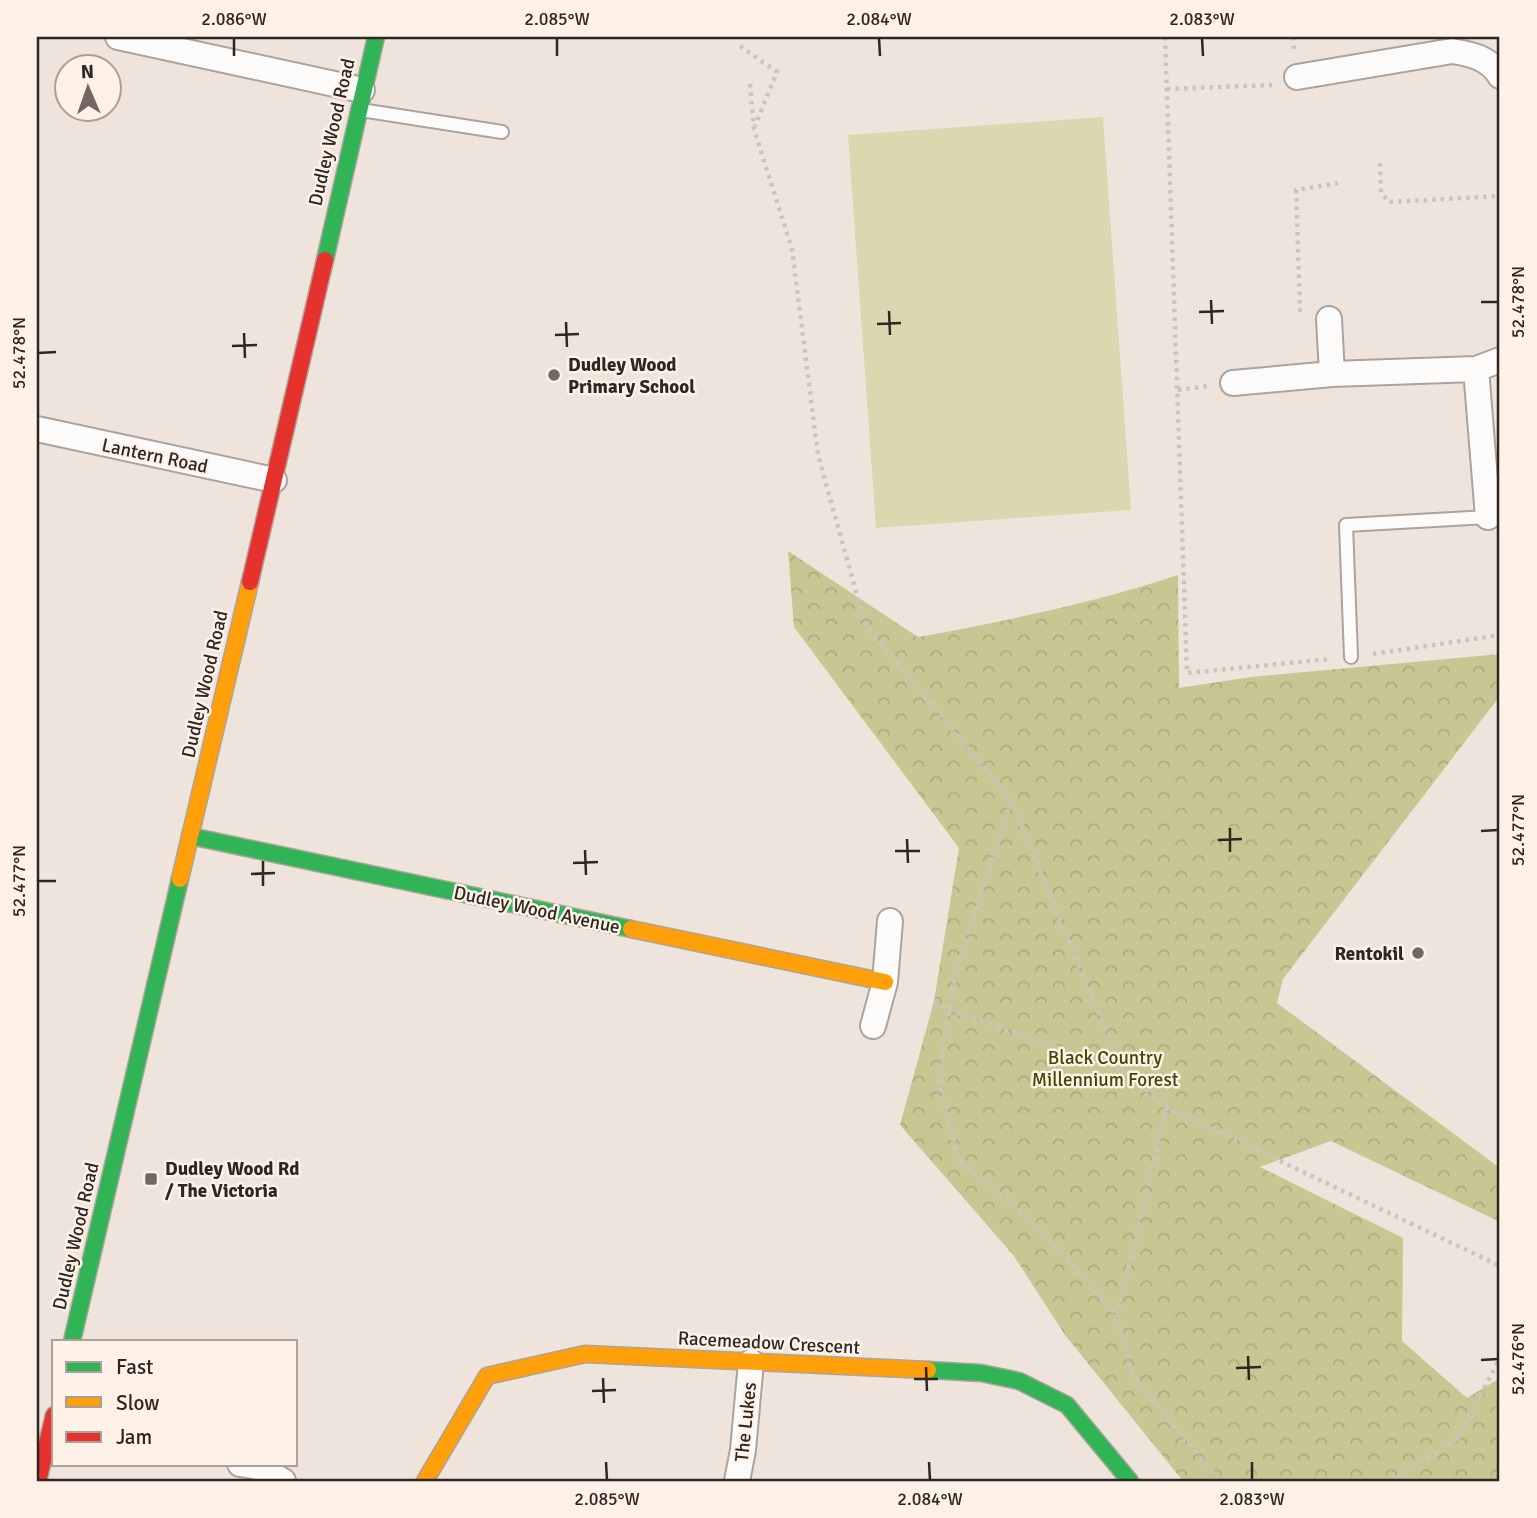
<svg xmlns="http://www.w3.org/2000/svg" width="1537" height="1518" font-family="Signika,sans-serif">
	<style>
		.green { fill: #dad8b0 }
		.forest { fill: url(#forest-crowns) }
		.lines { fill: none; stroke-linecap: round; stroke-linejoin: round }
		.lane-casing { stroke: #aba39c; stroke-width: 16 }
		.street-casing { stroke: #aba39c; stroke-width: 28 }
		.fast-casing { stroke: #aba39c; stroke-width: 19 }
		.slow-casing { stroke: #aba39c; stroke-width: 19 }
		.jam-casing { stroke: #aba39c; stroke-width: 19 }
		.path { stroke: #c9c4c2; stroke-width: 4.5; stroke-dasharray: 3.5 5; stroke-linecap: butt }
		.lane { stroke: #fdfbfa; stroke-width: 12 }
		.street { stroke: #fdfbfa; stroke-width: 24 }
		.fast { stroke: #30b455; stroke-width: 16 }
		.slow { stroke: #ff9f0a; stroke-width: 16 }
		.jam { stroke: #e5322d; stroke-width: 16 }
		.ticks { fill: none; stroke: #2e2620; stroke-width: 2.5 }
		.poi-dot { fill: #726861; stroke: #fef2e8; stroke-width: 2.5 }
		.labels { text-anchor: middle; stroke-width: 5; stroke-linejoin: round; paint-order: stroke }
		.street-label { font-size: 19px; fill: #2e2620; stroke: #fef2e8 }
		.poi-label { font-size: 19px; font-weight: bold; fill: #2e2620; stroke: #fef2e8; text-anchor: start }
		.park-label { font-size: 19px; fill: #434600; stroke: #fef2e8 }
		.neatline { fill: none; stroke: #2e2620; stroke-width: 2.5 }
		.ticks-label { font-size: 18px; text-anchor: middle; fill: #2e2620 }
	</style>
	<defs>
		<pattern id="forest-crowns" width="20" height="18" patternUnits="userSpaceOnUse" patternTransform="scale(1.75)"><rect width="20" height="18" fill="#c8c793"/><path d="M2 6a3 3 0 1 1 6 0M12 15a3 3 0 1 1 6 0" fill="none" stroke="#acab7e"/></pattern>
	</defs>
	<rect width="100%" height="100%" fill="#efe4db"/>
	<path class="green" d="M1103 117 1131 510 876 528 848 135Z"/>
	<path class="forest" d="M788 551 918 637C1006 621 1093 603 1178 575L1179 688 1251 677 1500 654V696L1283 979 1277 1003 1500 1168V1222L1331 1141 1260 1167 1403 1238 1402 1341 1467 1398 1500 1378V1481H1183L1065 1335 1014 1256 900 1125 934 1001 959 848 794 627Z"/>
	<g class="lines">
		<g class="lane-casing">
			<path id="lane" d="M361 110 502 132
				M1351 657 1346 525 1488 517"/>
		</g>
		<g class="street-casing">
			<path id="street" d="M118 37 362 90
				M1297 77 1452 51C1471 54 1490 58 1500 76
				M1329 319 1332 374
				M1476 369 1488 517
				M1233 383 1332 374 1476 369 1500 360
				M37 429 274 480
				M873 1026 885 982 890 921
				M240 1464 258 1467 283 1481
				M737 1481 743 1450 751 1362"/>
		</g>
		<g class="fast-casing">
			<path id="fast" d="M325 260 376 37
				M190 836 631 929
				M72 1341 180 879
				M928 1370 981 1373 1019 1381 1067 1405 1130 1481"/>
		</g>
		<g class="slow-casing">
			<path id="slow" d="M180 879 250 582
				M631 929 885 982
				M425 1481 487 1376 585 1354 928 1370"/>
		</g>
		<g class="jam-casing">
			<path id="jam" d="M250 582 325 260
				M38 1481 54 1415"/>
		</g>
		<path class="path" d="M1165 37 1187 673 1330 659
			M1293 37 1294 50
			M740 46 777 72 755 126
			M750 84 754 129 792 249 818 455 865 624 1011 800 1122 1070 1167 1107 1500 1266
			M1167 89 1272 85
			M1380 163 1381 192 1389 202 1500 196
			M1302 310H1300L1296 190 1338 183
			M1178 390 1208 386
			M1373 654 1500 635
			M1011 801 955 975 938 1082 959 1161 1031 1220 1117 1315
			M934 1001 949 1010 1121 1070
			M1167 1107 1117 1315 1132 1374 1219 1481
			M1391 1481 1458 1438 1500 1358"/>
		<use href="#lane" class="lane"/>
		<use href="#street" class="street"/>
		<use href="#fast" class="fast"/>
		<use href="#slow" class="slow"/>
		<use href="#jam" class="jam"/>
	</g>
	<path class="ticks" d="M234 38V56M557 38V56M879 38 880 56M1202 38 1203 56M1211 300 1212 324M1481 302H1498M889 311 890 335M1199 312 1224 311M566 322 567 347M877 324 901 323M244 333 245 358M555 335 579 334M232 346 257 345M38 353 56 352M1230 828V852M1481 831 1498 830M907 839 908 863M1218 840 1242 839M585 850 586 875M895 851H920M263 861V886M573 863 598 862M251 874 275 873M38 881H56M1248 1356 1249 1380M1481 1360 1498 1359M926 1367 927 1391M1236 1368 1261 1367M603 1378 604 1403M914 1379H938M592 1391 616 1390M606 1462 607 1480M929 1462 930 1480M1252 1462V1480"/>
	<g class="poi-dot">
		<circle cx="554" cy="375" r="7"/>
		<circle cx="1418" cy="953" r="7"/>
		<rect x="144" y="1172" width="14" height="14" rx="3.5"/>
	</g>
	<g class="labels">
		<g class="street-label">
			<text transform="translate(331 132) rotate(-77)" y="7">Dudley Wood Road</text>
			<text transform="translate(155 455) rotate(12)" y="7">Lantern Road</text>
			<text transform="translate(204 684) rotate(-77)" y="7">Dudley Wood Road</text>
			<text transform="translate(537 909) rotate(12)" y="7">Dudley Wood Avenue</text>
			<text transform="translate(75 1236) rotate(-77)" y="7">Dudley Wood Road</text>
			<text transform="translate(769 1342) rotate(3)" y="7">Racemeadow Crescent</text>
			<text transform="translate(745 1422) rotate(-84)" y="7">The Lukes</text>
		</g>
		<g class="poi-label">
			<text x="568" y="371">Dudley Wood<tspan x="568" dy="22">Primary School</tspan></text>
			<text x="1404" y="960" text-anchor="end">Rentokil</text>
			<text x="165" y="1175">Dudley Wood Rd<tspan x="165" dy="22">/ The Victoria</tspan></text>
		</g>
		<g class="park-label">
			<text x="1105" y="1064">Black Country<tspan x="1105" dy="22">Millennium Forest</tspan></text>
		</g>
	</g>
	<rect width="1537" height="1518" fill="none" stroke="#fef2e8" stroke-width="77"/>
	<rect x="52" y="1340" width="245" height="126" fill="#fef2e8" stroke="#aba098" stroke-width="2"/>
	<rect x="66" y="1362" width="35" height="10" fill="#30b455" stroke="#aba098" stroke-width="2"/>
	<text x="116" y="1374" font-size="21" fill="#2e2620">Fast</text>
	<rect x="66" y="1397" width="35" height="10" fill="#ff9f0a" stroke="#aba098" stroke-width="2"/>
	<text x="116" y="1410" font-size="21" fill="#2e2620">Slow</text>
	<rect x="66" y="1432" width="35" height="10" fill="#e5322d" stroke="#aba098" stroke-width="2"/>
	<text x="116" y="1444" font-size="21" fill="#2e2620">Jam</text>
	<g transform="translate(88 88) rotate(358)"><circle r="33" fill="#fef2e8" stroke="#aba098" stroke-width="2"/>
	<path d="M0-5L12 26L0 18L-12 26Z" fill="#726861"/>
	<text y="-10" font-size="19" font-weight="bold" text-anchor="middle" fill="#2e2620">N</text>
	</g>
	<rect x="38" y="38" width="1460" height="1442" class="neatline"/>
	<g class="ticks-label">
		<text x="234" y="25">2.086°W</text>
		<text x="557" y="25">2.085°W</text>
		<text x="879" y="25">2.084°W</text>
		<text x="1202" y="25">2.083°W</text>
		<text transform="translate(1518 302) rotate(-90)" y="6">52.478°N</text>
		<text transform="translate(19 353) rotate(-90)" y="6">52.478°N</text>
		<text transform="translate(1518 830) rotate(-90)" y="6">52.477°N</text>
		<text transform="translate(19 881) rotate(-90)" y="6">52.477°N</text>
		<text transform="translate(1518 1359) rotate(-90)" y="6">52.476°N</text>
		<text x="607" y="1505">2.085°W</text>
		<text x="930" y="1505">2.084°W</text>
		<text x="1252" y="1505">2.083°W</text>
	</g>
</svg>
